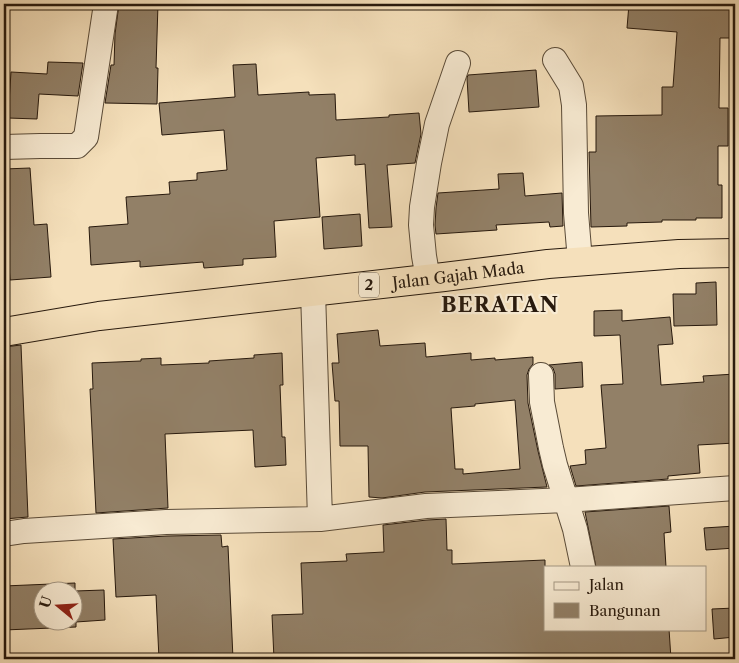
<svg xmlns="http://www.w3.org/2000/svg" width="739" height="663" font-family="'Libre Caslon Text',serif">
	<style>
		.building { fill: #928067; stroke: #27190d; fill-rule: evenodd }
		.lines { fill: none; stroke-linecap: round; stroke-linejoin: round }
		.street-casing { stroke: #5a4b38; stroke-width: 26 }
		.highway-casing { stroke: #27190d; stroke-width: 30 }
		.street { stroke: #f8ebd3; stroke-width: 24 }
		.highway { stroke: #f5e0bb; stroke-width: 28 }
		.labels { text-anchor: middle; stroke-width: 4.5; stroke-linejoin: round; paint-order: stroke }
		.shield { fill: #f8ebd3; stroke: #665848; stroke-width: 1 }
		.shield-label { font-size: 15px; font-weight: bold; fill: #27190d }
		.street-label { font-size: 16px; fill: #27190d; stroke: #f8ebd3 }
		.district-label { font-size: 21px; font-weight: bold; letter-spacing: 1px; fill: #27190d; stroke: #f8ebd3 }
	</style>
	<rect width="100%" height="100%" fill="#f5e0bb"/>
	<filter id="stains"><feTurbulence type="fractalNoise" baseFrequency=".004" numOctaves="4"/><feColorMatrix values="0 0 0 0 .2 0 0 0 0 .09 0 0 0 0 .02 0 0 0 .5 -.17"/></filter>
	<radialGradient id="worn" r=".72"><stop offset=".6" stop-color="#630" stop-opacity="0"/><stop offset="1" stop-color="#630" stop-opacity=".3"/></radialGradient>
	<path class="building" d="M119 4H158L156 68H158L157 104 105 103 111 65H114L115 34Z
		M629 4H686L685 9H735V38H720L719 108H728V146H718V185H722V218H696V220H662V222L627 223V226L591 227 589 152H596V116L662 115V87H673L677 32 627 28Z
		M48 62 83 63 78 96 39 94 37 119 8 118 11 72 47 74Z
		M256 64 258 95 309 92V95L335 94 336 120 389 117V115L419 113 421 134 415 163 387 165 392 227 369 228 365 164 355 165V155L316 158 320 217 274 221 276 257 243 259V265L204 268 203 262 140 267V261L91 265 89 227 128 224 126 197 170 194 169 182 197 180V173L227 170 224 130 162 135 159 103 235 97 233 65Z
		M536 70 539 107 469 112 467 78 468 75Z
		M30 168 34 225 47 224 51 277 10 280 6 220H4V169Z
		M523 173 525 196 562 193 563 226 550 227 549 222 496 225 497 230 436 234 435 225 436 208 438 193 499 189 498 174Z
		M360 214 362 246 324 249 322 217Z
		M716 282 717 325 674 326 673 294H696V283Z
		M622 310V321L670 317 673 344 658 345 661 385 704 382 703 376 735 374V443L698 445 700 473 668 476V479L576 486 570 466 586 464 585 450 606 448 601 385 623 384 620 335 594 336V311Z
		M378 330 380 346 425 343 426 357 471 353V360L495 358V360L533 357V364L529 369 527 375 528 403 538 451 547 487 425 492 382 498 369 497 368 446H340L339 401H335L332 363H339L337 334ZM515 400 520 469 463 474V469H455L451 408 475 406V404Z
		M21 345 28 517 4 519V347Z
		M282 353 283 385H280L282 437H285L286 465 255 467 253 430 165 434 168 508 96 513 90 389H93L92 363 141 361V359L161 358V365L209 363V361L254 358V355Z
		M582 362 583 387 555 389V374L553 368 549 365Z
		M669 506 671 532 664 533 666 567H596L585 512Z
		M446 519 447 550H452V564L545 560V629H669L671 659H274L272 615 303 614 301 563 347 561 346 554 384 552 383 525 427 520Z
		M735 526V548L706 550 704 528Z
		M221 535 222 547 228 546 233 659H159L156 595 116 597 113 539 167 536Z
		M75 583V591L104 590 105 620 76 622V627L4 630V586ZM42 590H72V620H42Z
		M735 608V637L714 639 712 609Z"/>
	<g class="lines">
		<g class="street-casing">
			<path id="street" d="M555 60 571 86 574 105 576 213 580 261
				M4 147 40 146H77L86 137 106 4
				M428 279 424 256 421 225 422 207 429 163 437 124 458 63
				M313 291 320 519
				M541 375 542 402 551 448 555 465 575 529 583 567
				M4 534 24 531 166 522 320 519 426 506 566 500 735 488"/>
		</g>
		<g class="highway-casing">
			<g id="highway">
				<path id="s1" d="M4 332 99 316 444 277 548 264 679 254 735 253"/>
			</g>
		</g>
		<use href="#street" class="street"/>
		<use href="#highway" class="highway"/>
	</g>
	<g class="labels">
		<rect class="shield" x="359" y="272.5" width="20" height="25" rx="4"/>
		<g class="shield-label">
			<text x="369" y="290">2</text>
		</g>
		<g class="street-label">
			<text dy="6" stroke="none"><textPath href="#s1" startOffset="458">Jalan Gajah Mada</textPath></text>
		</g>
		<g class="district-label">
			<text x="500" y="312">BERATAN</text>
		</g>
	</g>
	<rect width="739" height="663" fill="none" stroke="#f5e0bb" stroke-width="20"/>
	<rect x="5" y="5" width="729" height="653" fill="none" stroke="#27190d" stroke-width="2.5"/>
	<rect x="10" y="10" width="719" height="643" fill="none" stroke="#27190d"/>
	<rect x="544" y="566" width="162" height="65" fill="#f8ebd3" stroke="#a49784"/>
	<rect x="554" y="582" width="25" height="8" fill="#f8ebd3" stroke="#a49784"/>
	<text x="589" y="590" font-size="15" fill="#27190d">Jalan</text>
	<rect x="554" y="603" width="25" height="15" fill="#928067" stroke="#a49784"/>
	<text x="589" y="616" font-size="15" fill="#27190d">Bangunan</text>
	<g transform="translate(58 606) rotate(288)"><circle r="24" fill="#f8ebd3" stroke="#a49784"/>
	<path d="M0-4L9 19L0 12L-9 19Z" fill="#8f2418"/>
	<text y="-8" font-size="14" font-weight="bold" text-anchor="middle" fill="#27190d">U</text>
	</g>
	<rect width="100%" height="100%" filter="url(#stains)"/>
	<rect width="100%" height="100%" fill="url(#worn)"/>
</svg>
